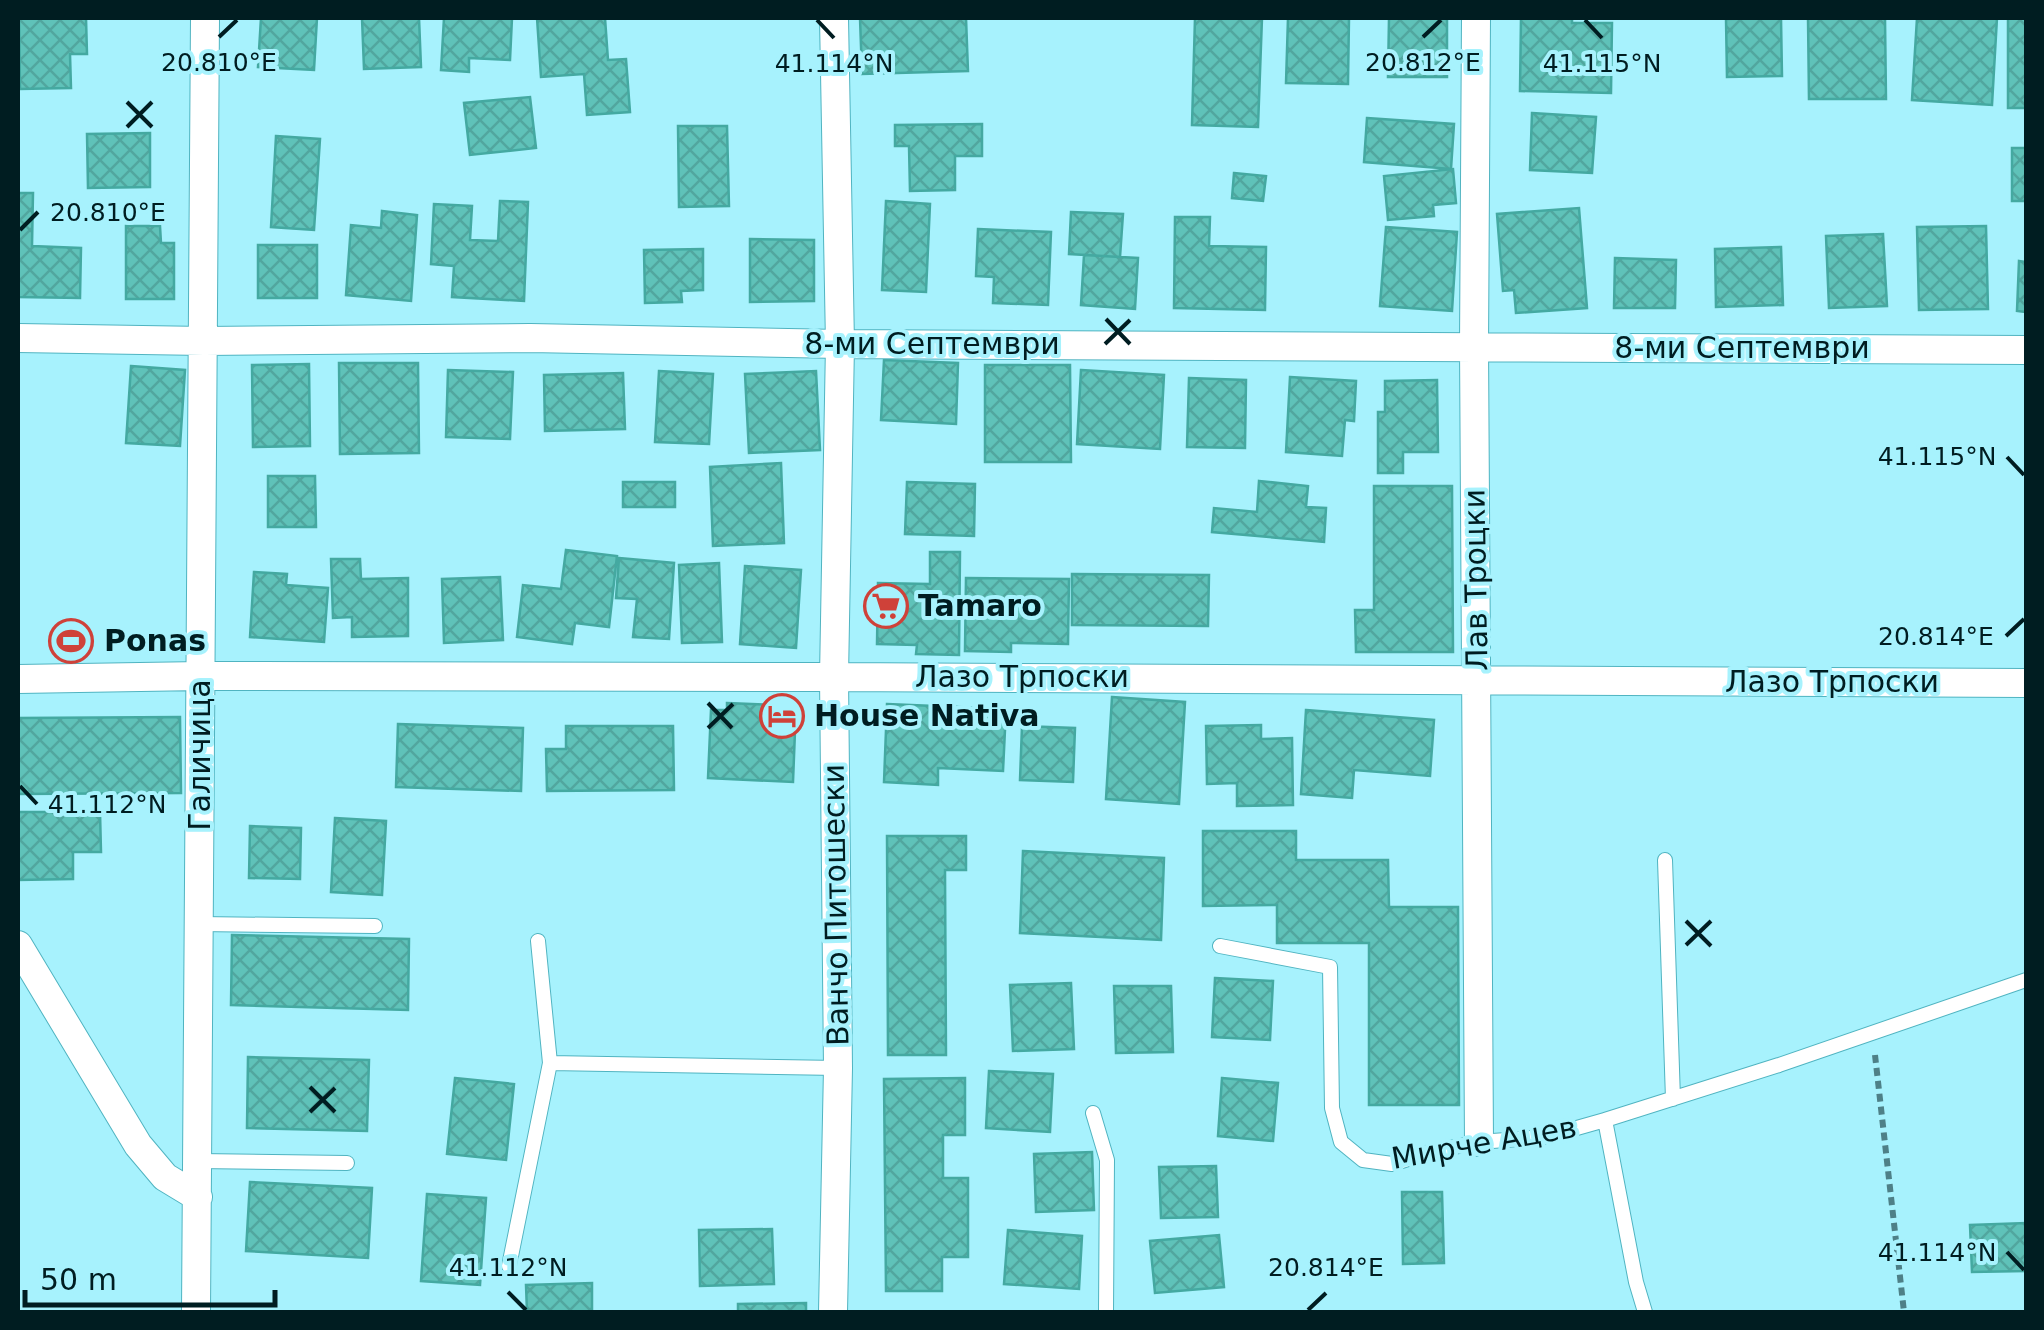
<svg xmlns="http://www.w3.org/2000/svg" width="2044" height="1330" font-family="'DejaVu Sans',sans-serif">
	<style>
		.building { fill: url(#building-cross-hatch); stroke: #44a9a1; stroke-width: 2.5 }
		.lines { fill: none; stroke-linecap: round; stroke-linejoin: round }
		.service-casing { stroke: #50b4c1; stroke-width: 16 }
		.minor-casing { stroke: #50b4c1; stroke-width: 30 }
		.path { stroke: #4e8087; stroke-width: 6; stroke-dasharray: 8 5; stroke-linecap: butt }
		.service { stroke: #fff; stroke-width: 14 }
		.minor { stroke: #fff; stroke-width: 28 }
		.ticks { fill: none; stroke: #001d21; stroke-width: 4 }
		.labels { text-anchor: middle; stroke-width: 8; stroke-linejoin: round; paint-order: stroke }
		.street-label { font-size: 30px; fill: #001d21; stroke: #a7f2fd }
		.poi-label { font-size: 30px; font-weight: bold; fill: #001d21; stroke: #a7f2fd; text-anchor: start }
		.ticks-label { font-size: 25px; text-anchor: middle; fill: #001d21; stroke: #a7f2fd; stroke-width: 8; stroke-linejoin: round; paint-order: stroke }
	</style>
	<defs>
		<pattern id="building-cross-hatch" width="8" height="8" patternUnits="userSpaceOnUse" patternTransform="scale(2.5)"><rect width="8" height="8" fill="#5fc2b9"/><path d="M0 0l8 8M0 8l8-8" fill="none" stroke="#51a69f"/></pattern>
	</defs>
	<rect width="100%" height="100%" fill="#a7f2fd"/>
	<path class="building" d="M19 18H86L87 54H70L71 88 20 89Z
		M261 18H317L314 70 258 67Z
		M362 18H419L421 67 364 69Z
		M444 18H512L510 60 469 58V72L441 70Z
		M537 18H605L608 60 626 59 630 112 587 115 584 74 541 77Z
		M860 18H966L968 71 862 74Z
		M1195 18H1262L1258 127 1192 125Z
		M1288 18H1349L1348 84 1286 83Z
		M1389 18H1447V77H1388Z
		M1521 18H1572V23H1612L1611 93 1520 91Z
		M1781 18 1782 76 1727 77 1726 19Z
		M1808 18H1885L1886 99H1809Z
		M1917 18H1997L1992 105 1912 100Z
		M2008 18H2026V108H2008Z
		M530 97 536 148 470 155 464 103Z
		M1532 113 1596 117 1592 173 1530 170Z
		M1367 118 1454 124 1451 169 1364 162Z
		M982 124V156H955V190L910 191 909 146H895V125Z
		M678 126H727L729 206 679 207Z
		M150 133V187L88 188 87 134Z
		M276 136 320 139 314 230 271 227Z
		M2012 148H2026V201H2012Z
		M1453 169 1456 203 1433 205 1434 216 1388 220 1384 176Z
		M1234 173 1266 176 1263 201 1232 198Z
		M18 193H33L32 246 81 248 80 298 18 297Z
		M500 201 528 202 524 301 452 297 454 266 431 264 434 204 472 206 470 240 498 241Z
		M886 201 930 204 926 292 882 290Z
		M1579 208 1587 308 1516 313 1514 290 1503 291 1497 214Z
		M382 211 417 215 411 301 346 295 351 225 381 228Z
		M1071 212 1123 214 1120 257 1069 254Z
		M1175 217H1210L1209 246 1266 247 1265 310 1174 308Z
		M126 226H160L161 243H174V299H126Z
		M1986 226 1988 309 1919 310 1917 227Z
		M1386 227 1457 232 1452 311 1380 306Z
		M978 229 1051 232 1048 305 993 303 994 277 976 276Z
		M1883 234 1887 306 1829 308 1826 236Z
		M750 239 814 240V301L750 302Z
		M258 245H317V298H258Z
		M1781 247 1783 305 1716 307 1715 249Z
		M703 249V290L681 291 682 302 645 303 644 250Z
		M1084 255 1138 258 1135 309 1081 305Z
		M1615 258 1676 260 1675 308H1614Z
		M2019 261 2026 262V312L2017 311Z
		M884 360 958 363 956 424 881 420Z
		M339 363H418L419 453 340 454Z
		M309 364 310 446 253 447 252 365Z
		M985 365H1070L1071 462H985Z
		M131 366 185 370 180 446 126 443Z
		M448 370 513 372 510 439 446 437Z
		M1081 370 1164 375 1160 449 1077 444Z
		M659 371 713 374 709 444 655 442Z
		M816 371 820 450 749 453 745 374Z
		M623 373 625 429 545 431 544 375Z
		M1290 377 1356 381 1354 421 1345 420 1342 456 1286 452Z
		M1189 378 1246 380 1245 448 1187 447Z
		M1437 380 1438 452H1403V473H1378V412H1385V381Z
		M781 463 784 543 713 546 710 467Z
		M268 476H315L316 527H268Z
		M1259 481 1308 486 1306 507 1326 508 1324 542 1212 532 1214 508 1257 512Z
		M623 482H675V507H623Z
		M907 482 975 484 974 536 905 534Z
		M1374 486H1452L1453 652H1356L1355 610H1374Z
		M566 550 617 556 609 627 575 623 572 644 517 637 523 585 561 589Z
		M930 552H960L959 655 916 654 917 645 877 644 878 583 930 584Z
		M619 558 674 563 669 639 633 637 637 599 616 598Z
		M331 559H360L361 579 408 578V636L352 637V617L333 618Z
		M719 563 722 642 682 643 679 565Z
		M745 566 801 570 796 648 740 644Z
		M254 572 287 574 286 585 328 588 324 642 250 637Z
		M1072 574 1209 575 1208 626 1072 625Z
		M500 577 503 640 444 643 442 579Z
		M966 578 1069 579 1068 644 1011 643V652L965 651Z
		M1112 697 1185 702 1179 804 1106 799Z
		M727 703 796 706 793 782 708 778 711 710H727Z
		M887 704 1006 709 1003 771 938 768V785L884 782Z
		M1306 710 1434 720 1430 776 1354 770 1352 798 1301 794Z
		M180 717 181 793 18 794V718Z
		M398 724 523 728 521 791 396 787Z
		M1261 725V739L1292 738 1293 805 1237 806V783L1207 784 1206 726Z
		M566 726H673L674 790 547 791 546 749H566Z
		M1022 726 1075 728 1073 782 1020 780Z
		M18 812H100L101 852H73V879L18 880Z
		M335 818 386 821 382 895 331 892Z
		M250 826 301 828 300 879 249 878Z
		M1203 831H1296V860H1388L1389 907H1458L1459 1105H1369V943H1277V905L1203 906Z
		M887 836H966V870H945L946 1055H888Z
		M1023 851 1164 858 1161 940 1020 933Z
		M232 935 409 939 408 1010 231 1005Z
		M1215 978 1273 981 1270 1040 1212 1037Z
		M1071 983 1074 1049 1013 1051 1010 985Z
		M1114 986H1171L1173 1052 1116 1053Z
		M248 1057 369 1060 367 1131 247 1128Z
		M989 1071 1053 1074 1050 1132 986 1128Z
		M455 1078 514 1084 506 1160 447 1154Z
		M965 1078V1135H943V1178H968V1257H942V1291H886L884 1079Z
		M1222 1078 1278 1083 1273 1141 1218 1136Z
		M1092 1152 1094 1210 1036 1212 1034 1154Z
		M1216 1166 1218 1217 1161 1218 1159 1167Z
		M250 1182 372 1188 368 1258 246 1251Z
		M1402 1192H1442L1444 1263 1403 1264Z
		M427 1194 486 1198 480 1285 421 1281Z
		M2026 1223V1271L1972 1272 1970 1225Z
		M772 1229 774 1284 700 1286 699 1230Z
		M1008 1230 1082 1236 1079 1289 1004 1284Z
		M1219 1235 1224 1287 1155 1293 1150 1241Z
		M592 1283V1312H527L526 1285Z
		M806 1303V1312H738V1304Z"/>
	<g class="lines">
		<g class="service-casing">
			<path id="service" d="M1665 860 1673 1099
				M199 924 375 926
				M538 941 550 1063 838 1068
				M1220 946 1330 967 1332 1108 1341 1142 1363 1160 1392 1164 1430 1152 1479 1142 1545 1137 1605 1120 1636 1282 1645 1312
				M1093 1113 1107 1160 1106 1312
				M1605 1120 1779 1065 2026 980
				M198 1161 347 1163
				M509 1266 550 1063"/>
		</g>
		<g class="minor-casing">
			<path id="minor" d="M1476 18 1474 346 1479 1142
				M18 338 204 341 530 338 840 344 2026 350
				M18 679 201 676 834 677 2026 683
				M18 945 138 1145 165 1177 198 1197
				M196 1312 205 18
				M833 1312 838 1068 834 677 840 344 834 18"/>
		</g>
		<path class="path" d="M1875 1055 1904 1312"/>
		<use href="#service" class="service"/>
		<use href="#minor" class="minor"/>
	</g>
	<path class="ticks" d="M817 20 834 38M1585 20 1602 38M219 37 237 20M1423 37 1441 20M127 102 152 127M127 127 152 102M20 230 38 212M1106 319 1130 344M1105 344 1130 320M2007 457 2024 475M2006 636 2024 619M708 703 732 728M708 728 733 704M20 786 37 804M1686 921 1711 946M1686 945 1711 921M310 1087 335 1112M310 1112 335 1088M2007 1252 2024 1270M508 1292 526 1310M1308 1310 1326 1293"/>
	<defs>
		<g id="supermarket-ring" transform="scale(2.25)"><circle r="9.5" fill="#a7f2fd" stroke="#cf4139" stroke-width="1.5"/><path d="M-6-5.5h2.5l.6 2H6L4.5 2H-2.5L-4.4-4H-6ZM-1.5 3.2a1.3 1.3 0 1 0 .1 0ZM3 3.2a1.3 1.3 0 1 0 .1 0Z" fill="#cf4139"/></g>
		<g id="stadium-ring" transform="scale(2.25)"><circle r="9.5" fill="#a7f2fd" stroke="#cf4139" stroke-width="1.5"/><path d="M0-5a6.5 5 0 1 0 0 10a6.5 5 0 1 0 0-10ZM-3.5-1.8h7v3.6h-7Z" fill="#cf4139"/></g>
		<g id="hotel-ring" transform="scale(2.25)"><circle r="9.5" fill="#a7f2fd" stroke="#cf4139" stroke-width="1.5"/><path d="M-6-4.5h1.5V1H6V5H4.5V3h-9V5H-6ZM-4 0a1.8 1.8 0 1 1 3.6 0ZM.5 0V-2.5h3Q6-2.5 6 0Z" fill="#cf4139"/></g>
	</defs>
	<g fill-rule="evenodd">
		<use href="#supermarket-ring" x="886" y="606"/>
		<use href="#stadium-ring" x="71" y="641"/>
		<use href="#hotel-ring" x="782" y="716"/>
	</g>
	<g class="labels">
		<g class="street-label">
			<text x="932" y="354">8-ми Септември</text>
			<text x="1742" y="358">8-ми Септември</text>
			<text transform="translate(1476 580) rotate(-91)" y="10">Лав Троцки</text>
			<text x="1022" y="687">Лазо Трпоски</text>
			<text x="1832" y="692">Лазо Трпоски</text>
			<text transform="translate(200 755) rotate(-90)" y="10">Галичица</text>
			<text transform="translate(836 905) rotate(-91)" y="10">Ванчо Питошески</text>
			<text transform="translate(1484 1143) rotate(-10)" y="10">Мирче Ацев</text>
		</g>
		<g class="poi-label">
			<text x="918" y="616">Tamaro</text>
			<text x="104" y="651">Ponas</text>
			<text x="814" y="726">House Nativa</text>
		</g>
	</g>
	<g class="ticks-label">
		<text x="219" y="71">20.810°E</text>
		<text x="1423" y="71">20.812°E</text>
		<text x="834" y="72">41.114°N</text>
		<text x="1602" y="72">41.115°N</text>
		<text x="108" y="221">20.810°E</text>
		<text x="1937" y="465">41.115°N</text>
		<text x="1936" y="645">20.814°E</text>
		<text x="107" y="813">41.112°N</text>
		<text x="1937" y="1261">41.114°N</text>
		<text x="508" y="1276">41.112°N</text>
		<text x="1326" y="1276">20.814°E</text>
	</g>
	<rect width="2044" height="1330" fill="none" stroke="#001d21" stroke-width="40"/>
	<path d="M25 1290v15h250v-15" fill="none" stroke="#001d21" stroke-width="5"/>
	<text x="40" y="1290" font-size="30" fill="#001d21" stroke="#a7f2fd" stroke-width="8" paint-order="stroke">50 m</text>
</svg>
